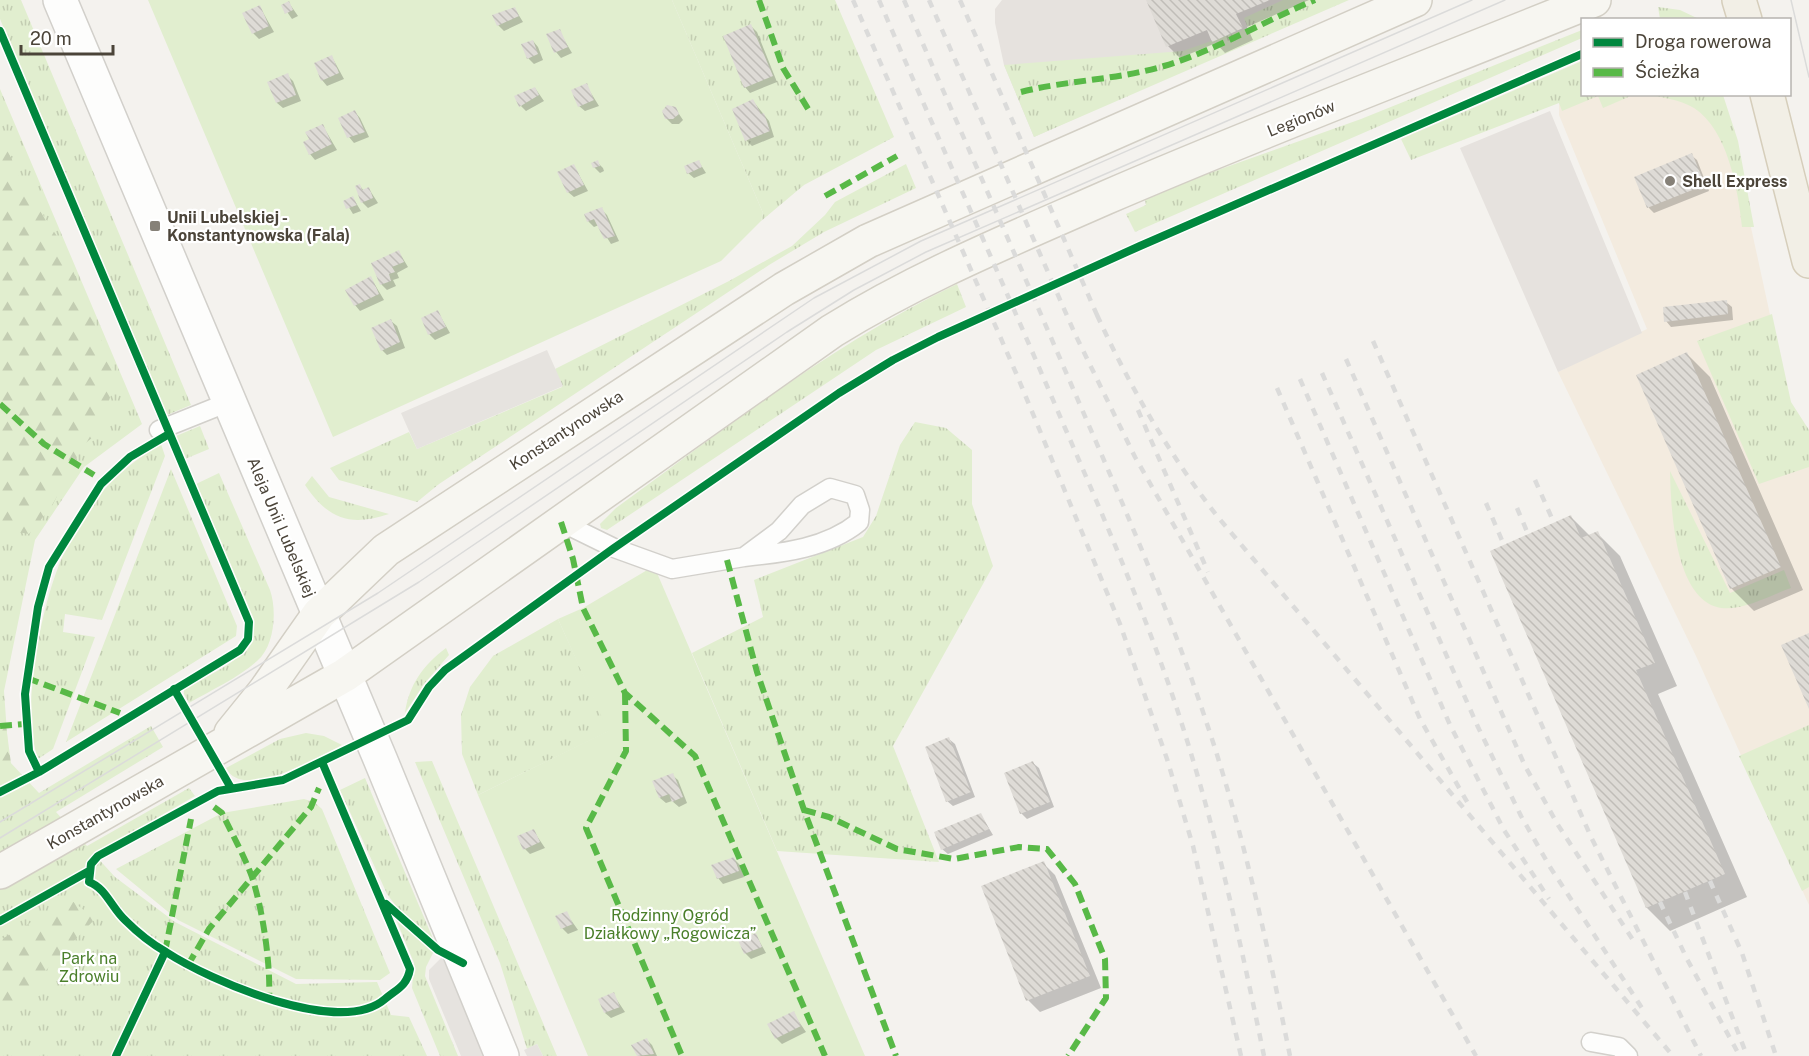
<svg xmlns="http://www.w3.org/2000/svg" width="1809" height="1056" font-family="'Public Sans',sans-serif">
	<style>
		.commercial { fill: #f3ebdf }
		.industrial { fill: #e6e2de }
		.grass { fill: url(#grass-tufts) }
		.forest { fill: url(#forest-firs) }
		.garden { fill: #e1eecf }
		.parking { fill: #e6e3df }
		.shadow { fill: #0003 }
		.building { fill: url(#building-back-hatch) }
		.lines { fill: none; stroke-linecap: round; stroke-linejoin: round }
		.service-casing { stroke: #d2d0cb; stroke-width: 21 }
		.tertiary-casing { stroke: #d2d0cb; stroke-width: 36 }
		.secondary-casing { stroke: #d3cfc5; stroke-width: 36 }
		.primary-casing { stroke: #d6cebb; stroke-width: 36 }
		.service { stroke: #fdfdfc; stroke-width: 18 }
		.tertiary { stroke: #fdfdfc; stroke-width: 33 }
		.secondary { stroke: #f7f6f1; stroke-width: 33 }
		.primary { stroke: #f2efe6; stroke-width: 33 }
		.tram { stroke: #dbdbda; stroke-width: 1.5 }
		.rail { stroke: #dbdbda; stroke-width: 4.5; stroke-dasharray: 8 8; stroke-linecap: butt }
		.quiet { stroke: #58b947; stroke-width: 6; stroke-dasharray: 12 6; stroke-linecap: butt }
		.cycleway-casing { stroke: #fff; stroke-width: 11 }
		.cycleway { stroke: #00873e; stroke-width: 8 }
		.poi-dot { fill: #868178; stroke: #fff; stroke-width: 2 }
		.labels { text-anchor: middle; stroke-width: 4.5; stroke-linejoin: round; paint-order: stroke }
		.street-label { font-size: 16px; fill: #4b4439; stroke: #fff }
		.poi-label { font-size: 16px; font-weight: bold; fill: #4b4439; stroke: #fff; text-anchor: start }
		.park-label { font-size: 16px; fill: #4a7f2a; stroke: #fff }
	</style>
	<defs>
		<pattern id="grass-tufts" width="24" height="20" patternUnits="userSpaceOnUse" patternTransform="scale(1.5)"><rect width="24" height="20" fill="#e1eecf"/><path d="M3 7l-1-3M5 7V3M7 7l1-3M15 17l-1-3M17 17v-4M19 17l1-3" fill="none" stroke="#c3cdb2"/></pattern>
		<pattern id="forest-firs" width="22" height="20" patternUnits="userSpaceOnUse" patternTransform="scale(1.5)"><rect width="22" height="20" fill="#e1eecf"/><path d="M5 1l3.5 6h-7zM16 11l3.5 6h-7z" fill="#c3cdb2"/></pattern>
		<pattern id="building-back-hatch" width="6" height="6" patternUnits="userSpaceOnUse" patternTransform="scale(1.5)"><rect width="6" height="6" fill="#dedbd6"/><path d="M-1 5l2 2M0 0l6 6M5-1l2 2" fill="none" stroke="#c0bdb8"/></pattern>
	</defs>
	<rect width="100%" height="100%" fill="#f4f2ee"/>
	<path class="commercial" d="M1582 94 1693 95 1737 163 1789 402 1809 433V905L1696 656 1558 372 1647 329 1559 115V102Z"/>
	<path class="industrial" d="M1002 0H1339L1034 137 1004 65 995 23V9Z
		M1550 111 1642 333 1558 372 1460 148Z"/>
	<path class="grass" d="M0 0H21L191 405 167 415 0 19Z
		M672 0H835L894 137 804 185 761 221 763 213Z
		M1283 0H1349L1034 137 1004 65 1183 51 1248 28 1244 18Z
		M1658 7 1680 10 1699 19H1660Z
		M1582 30V38L1135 232 1126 214 1146 205 1145 200 1204 175 1361 119Z
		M1582 61V94L1633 95 1603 108 1598 96 1562 111 1559 103 1411 160 1401 139Z
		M0 89 142 424 84 467 35 540 4 691 9 761 39 793 151 726 163 747 56 812 87 846 189 788 195 796 94 854 115 877 175 922 296 984 377 982 391 1015 409 1017 427 1056H0Z
		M1644 95H1723L1738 141 1754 227H1742C1738 190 1728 130 1694 108 1679 99 1661 97 1644 95Z
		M906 164 916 188 824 232 769 265 439 484 417 502 339 480 330 468 409 432 417 449 562 387 555 369 729 281 792 246 825 215 835 202Z
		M957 284 966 307 876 350 607 530 601 528 600 524 616 508C726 428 834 343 957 284Z
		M1772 314 1791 402 1809 430V467L1759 484 1697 341Z
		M915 422 946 428 972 450V504L993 566 893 746 939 862 777 851 692 653 763 617 754 580 863 537 876 516 900 445Z
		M200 426 209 449 185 459 176 436Z
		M161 444 165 456 102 620 65 614 63 632 95 637 53 749 38 759C27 726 31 688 36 654 51 565 79 492 161 444Z
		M171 469 237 626 236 636 66 742Z
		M1670 471 1730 593 1784 570 1791 588C1771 595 1743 611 1721 608 1674 600 1671 508 1670 471Z
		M219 473 270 590C277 610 275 646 257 661 238 678 211 690 189 703L184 694V689C211 673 258 658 253 621L196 484Z
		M312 476 329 497 389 514C350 527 328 519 305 485Z
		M558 619 609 731 478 795 462 754 461 715 470 687 493 656Z
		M446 648 449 655 424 684 405 713C409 685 423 665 446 648Z
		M1809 725V887L1802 891 1739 756Z
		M306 733 324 736 342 745C319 757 243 802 226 768L280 739Z
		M432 761 557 1056H543L537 1044 527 1049 500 963 415 762Z
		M365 778 434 941 399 910 387 894 340 790Z
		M304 799 314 802 322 809 390 973 380 980 296 979 178 920 116 869 222 813Z
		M395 917 434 951 426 967 425 976 458 1056H440L412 988 414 963Z"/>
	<path class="forest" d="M0 131 21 181 62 244 117 378 97 434 83 445 52 506 29 534 0 529Z
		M0 680 12 771 0 777Z
		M71 900 95 919 10 1008 0 1023V940Z"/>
	<path class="garden" d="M148 0H672L763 213 761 221 721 261 333 437Z
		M654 566 865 1056H588L478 795 608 731 558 619 583 608Z"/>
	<path class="parking" d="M547 350 563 386 417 449 401 413Z
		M442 957 484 1056H461L429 979V970Z
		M537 1044 543 1056H527L524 1050Z"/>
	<path class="shadow" d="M1148 0H1309L1247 27 1253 40 1225 53 1216 43 1180 58 1168 46Z
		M289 3 298 16 292 19 283 6Z
		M260 7 274 32 259 39 253 33Z
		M515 9 523 22 504 31 498 25Z
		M751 26 757 32 777 82 750 93 745 87Z
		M559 31 572 53 561 58 556 52 548 35Z
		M533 41 538 47 543 60 534 64 528 58Z
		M332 57 344 79 327 86 322 80Z
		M287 75 293 81 301 101 283 108 277 103 269 83Z
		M586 85 599 106 585 111 579 106Z
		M535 88 544 101 526 111 521 106Z
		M753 101 769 121 774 137 752 146 747 141 734 109Z
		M675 108 683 120 679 124H672L666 118Z
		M355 112 360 118 369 137 354 143 349 137Z
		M323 126 337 150 315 160 310 154Z
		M1691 155 1697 160 1709 191 1654 213 1649 208 1636 177Z
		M597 162 603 168 604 171 600 173 594 167Z
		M699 162 706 173 694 178 688 173Z
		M574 166 588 191 574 197 568 192Z
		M360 186 364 191 369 189 378 203 368 208 362 202Z
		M353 198 361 211 353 214 345 201Z
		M601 209 607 215 619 241 611 244 599 225 594 227 588 221Z
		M399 252 408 267 397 273 399 278 393 280 396 286 387 290 381 284Z
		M371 278 384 300 360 311 355 305Z
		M1726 302 1732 307 1733 320 1671 327 1666 321Z
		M438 312 450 333 435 340 429 334Z
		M391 321 397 326 405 348 387 355 382 350Z
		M1687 354 1710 377 1803 590 1754 611 1731 588Z
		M1571 517 1590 536 1597 533 1620 556 1677 686 1658 694 1747 897 1670 931 1647 908Z
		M949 739 955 744 975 797 953 806 947 801Z
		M1033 763 1039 768 1054 807 1027 819 1021 813Z
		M672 775 678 780 687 803 679 807 672 801 666 803 660 798 654 782Z
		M981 815 993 835 948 854 942 849Z
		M533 830 545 848 530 854 525 849Z
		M734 859 740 865 744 877 723 884 718 878Z
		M1043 863 1055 875 1101 988 1040 1012 1028 1000Z
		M566 913 578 930 568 934 562 928Z
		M756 935 766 953 751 959 745 953Z
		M613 994 625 1012 611 1018 605 1013Z
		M793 1013 806 1032 782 1044 776 1038Z
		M647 1040 652 1045 657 1056H638L633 1045Z"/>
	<path class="building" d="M1146 0H1270L1236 14 1243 28 1212 42 1207 30 1166 47Z
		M289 1 293 10 285 14 281 5Z
		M260 5 269 26 252 34 242 13Z
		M515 7 519 16 497 26 492 15Z
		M751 24 773 76 744 88 723 36Z
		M560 29 568 47 554 53 546 34Z
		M533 40 538 54 527 59 521 44Z
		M332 55 339 73 321 81 314 63Z
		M288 73 296 95 276 103 267 82Z
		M587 83 594 100 578 107 571 90Z
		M535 87 539 95 519 107 514 96Z
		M753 99 761 114 764 113 770 131 745 141 732 109Z
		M667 105 676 107 679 114 673 119H665L662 111Z
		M355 110 365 132 347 138 338 118Z
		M323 124 332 144 309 155 303 142 309 139 305 132Z
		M1692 153 1705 185 1647 208 1634 177Z
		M598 160 600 166 593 168 591 163Z
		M699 160 702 167 687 174 684 166Z
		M574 164 584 185 567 193 557 172Z
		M360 184 362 190 369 187 373 198 361 203 355 186Z
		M353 196 357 205 346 209 343 201Z
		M602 207 615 236 604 239 594 219 587 222 584 214Z
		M399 250 404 262 392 267 395 272 389 274 391 281 380 285 371 263Z
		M371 276 379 294 354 306 345 290Z
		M1727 300 1728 314 1664 322 1663 307Z
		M438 310 446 327 428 335 421 318Z
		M391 319 400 342 381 351 371 328Z
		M1687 352 1781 567 1730 589 1636 375Z
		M1571 515 1581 538 1598 531 1655 663 1636 670 1725 874 1646 908 1490 551Z
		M1809 633V709L1781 645Z
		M949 737 971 792 946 802 925 747Z
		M1033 761 1050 802 1020 814 1004 773Z
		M673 773 683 797 672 802 669 794 659 798 652 781Z
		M981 813 989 829 941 850 934 832Z
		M534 829 540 842 523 850 517 836Z
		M734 857 739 871 717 879 711 865Z
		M1044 861 1090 976 1026 1001 981 886Z
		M567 911 573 924 561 929 555 916Z
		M756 933 762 947 744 954 738 940Z
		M614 992 620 1007 604 1013 598 999Z
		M794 1011 801 1026 775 1039 767 1024Z
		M647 1038 654 1054 637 1056 631 1045Z"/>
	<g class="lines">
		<g class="service-casing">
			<path id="service" d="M159 430 229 402
				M561 522 614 548 672 569 744 557 779 531 802 505 830 488 855 495 860 510 859 522C827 548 784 553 744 557
				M1591 1042 1619 1047 1628 1056"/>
		</g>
		<g class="tertiary-casing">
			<path id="tertiary" d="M60 0 381 761 502 1056"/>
		</g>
		<g class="secondary-casing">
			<path id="secondary" d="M231 733 265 691 319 614 386 550 784 289 868 241 1415 0
				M0 872 345 675 832 331C919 277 1012 239 1105 198 1267 128 1431 66 1594 0"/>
		</g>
		<g class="primary-casing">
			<path id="primary" d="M1739 0 1745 20
				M1767 94 1809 261"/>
		</g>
		<use href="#service" class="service"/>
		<use href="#tertiary" class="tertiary"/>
		<use href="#secondary" class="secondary"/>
		<use href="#primary" class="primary"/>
		<path class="tram" d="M1791 0 1809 77
			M0 822 378 593 814 298 921 241 1472 0
			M0 838 419 582 787 332 854 290 926 252 1505 0"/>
		<path class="rail" d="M853 0 1016 373 1120 624 1167 759 1193 846 1241 1056
			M879 0C939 141 1002 280 1062 421 1101 511 1140 601 1172 694 1212 812 1239 934 1264 1056
			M904 0C959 128 1016 256 1071 384 1119 495 1168 606 1206 721 1243 830 1267 943 1290 1056
			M929 0 1075 334 1135 457 1476 1056
			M960 0 1100 322
			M1097 315C1130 387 1169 454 1217 516L1673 1056
			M1373 341 1591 837 1701 1056
			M1346 359 1525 766 1558 825 1633 940
			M1322 373 1478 727 1521 816 1550 867 1642 1008
			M1300 379 1450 725 1504 830 1549 899
			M1277 388 1420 719 1470 807
			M1138 410 1208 572
			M1535 480 1554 523
			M1486 503 1504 545
			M1517 508 1528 534
			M1710 881 1742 953 1776 1056
			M1685 892 1747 1056
			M1660 902 1687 959 1737 1051"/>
		<path class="quiet" d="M759 0 783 68 810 112
			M1021 92C1068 80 1117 80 1164 66 1217 50 1264 21 1315 0
			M825 196 897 156
			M0 404 44 444 94 475
			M561 522 573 559 583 608 625 693 695 756 825 1056
			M727 560 757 672 804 810 896 1056
			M27 678 120 713
			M625 693 626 751 586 828 682 1056
			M0 726 25 724
			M214 807 222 813C232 834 244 855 252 877 263 911 271 965 269 1001
			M804 810 829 817 897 849 954 859 1019 847 1047 849 1075 884 1105 959 1106 998 1068 1056
			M165 952 191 819
			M188 965 209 929 311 807 319 788"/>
		<g class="cycleway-casing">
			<path id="cycleway" d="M0 31 249 622 248 639 240 650 39 772 0 792
				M174 689 231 788
				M322 762 410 969C407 986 397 989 385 999 340 1038 209 980 166 952 152 944 137 932 126 921 112 909 106 888 89 882L91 864 98 856 218 791 283 780 408 720 429 687 445 670 614 548 839 393 893 360 938 337 1140 246 1582 54
				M39 772 29 751 25 694 38 607 49 567 101 484 130 457 169 434
				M386 904 438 950 463 963
				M0 921 89 871
				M116 1056 165 952"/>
		</g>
		<use href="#cycleway" class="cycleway"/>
	</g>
	<g class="poi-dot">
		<circle cx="1670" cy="181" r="6"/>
		<rect x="149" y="220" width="12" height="12" rx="3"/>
	</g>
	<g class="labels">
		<g class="street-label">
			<text transform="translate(1301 118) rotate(-22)" y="6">Legionów</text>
			<text transform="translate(566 430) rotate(-33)" y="6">Konstantynowska</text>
			<text transform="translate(282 527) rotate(67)" y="6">Aleja Unii Lubelskiej</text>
			<text transform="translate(105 812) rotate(-30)" y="6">Konstantynowska</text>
		</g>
		<g class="poi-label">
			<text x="1682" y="187">Shell Express</text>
			<text x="167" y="223">Unii Lubelskiej -<tspan x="167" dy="18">Konstantynowska (Fala)</tspan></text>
		</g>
		<g class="park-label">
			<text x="670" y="921">Rodzinny Ogród<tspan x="670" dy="18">Działkowy „Rogowicza”</tspan></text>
			<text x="89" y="964">Park na<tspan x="89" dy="18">Zdrowiu</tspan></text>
		</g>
	</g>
	<rect x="1581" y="18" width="210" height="78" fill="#ffffff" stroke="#b7b4b0" stroke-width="1.5"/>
	<rect x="1593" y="38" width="30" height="9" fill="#00873e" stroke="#b7b4b0" stroke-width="1.5"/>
	<text x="1635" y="48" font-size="18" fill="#4b4439">Droga rowerowa</text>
	<rect x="1593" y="68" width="30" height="9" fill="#58b947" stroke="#b7b4b0" stroke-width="1.5"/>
	<text x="1635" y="78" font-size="18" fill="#4b4439">Ścieżka</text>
	<path d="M21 45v9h92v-9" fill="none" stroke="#4b4439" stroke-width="3"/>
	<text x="30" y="45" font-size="18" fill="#4b4439" stroke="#ffffff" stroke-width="4.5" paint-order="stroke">20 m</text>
</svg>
